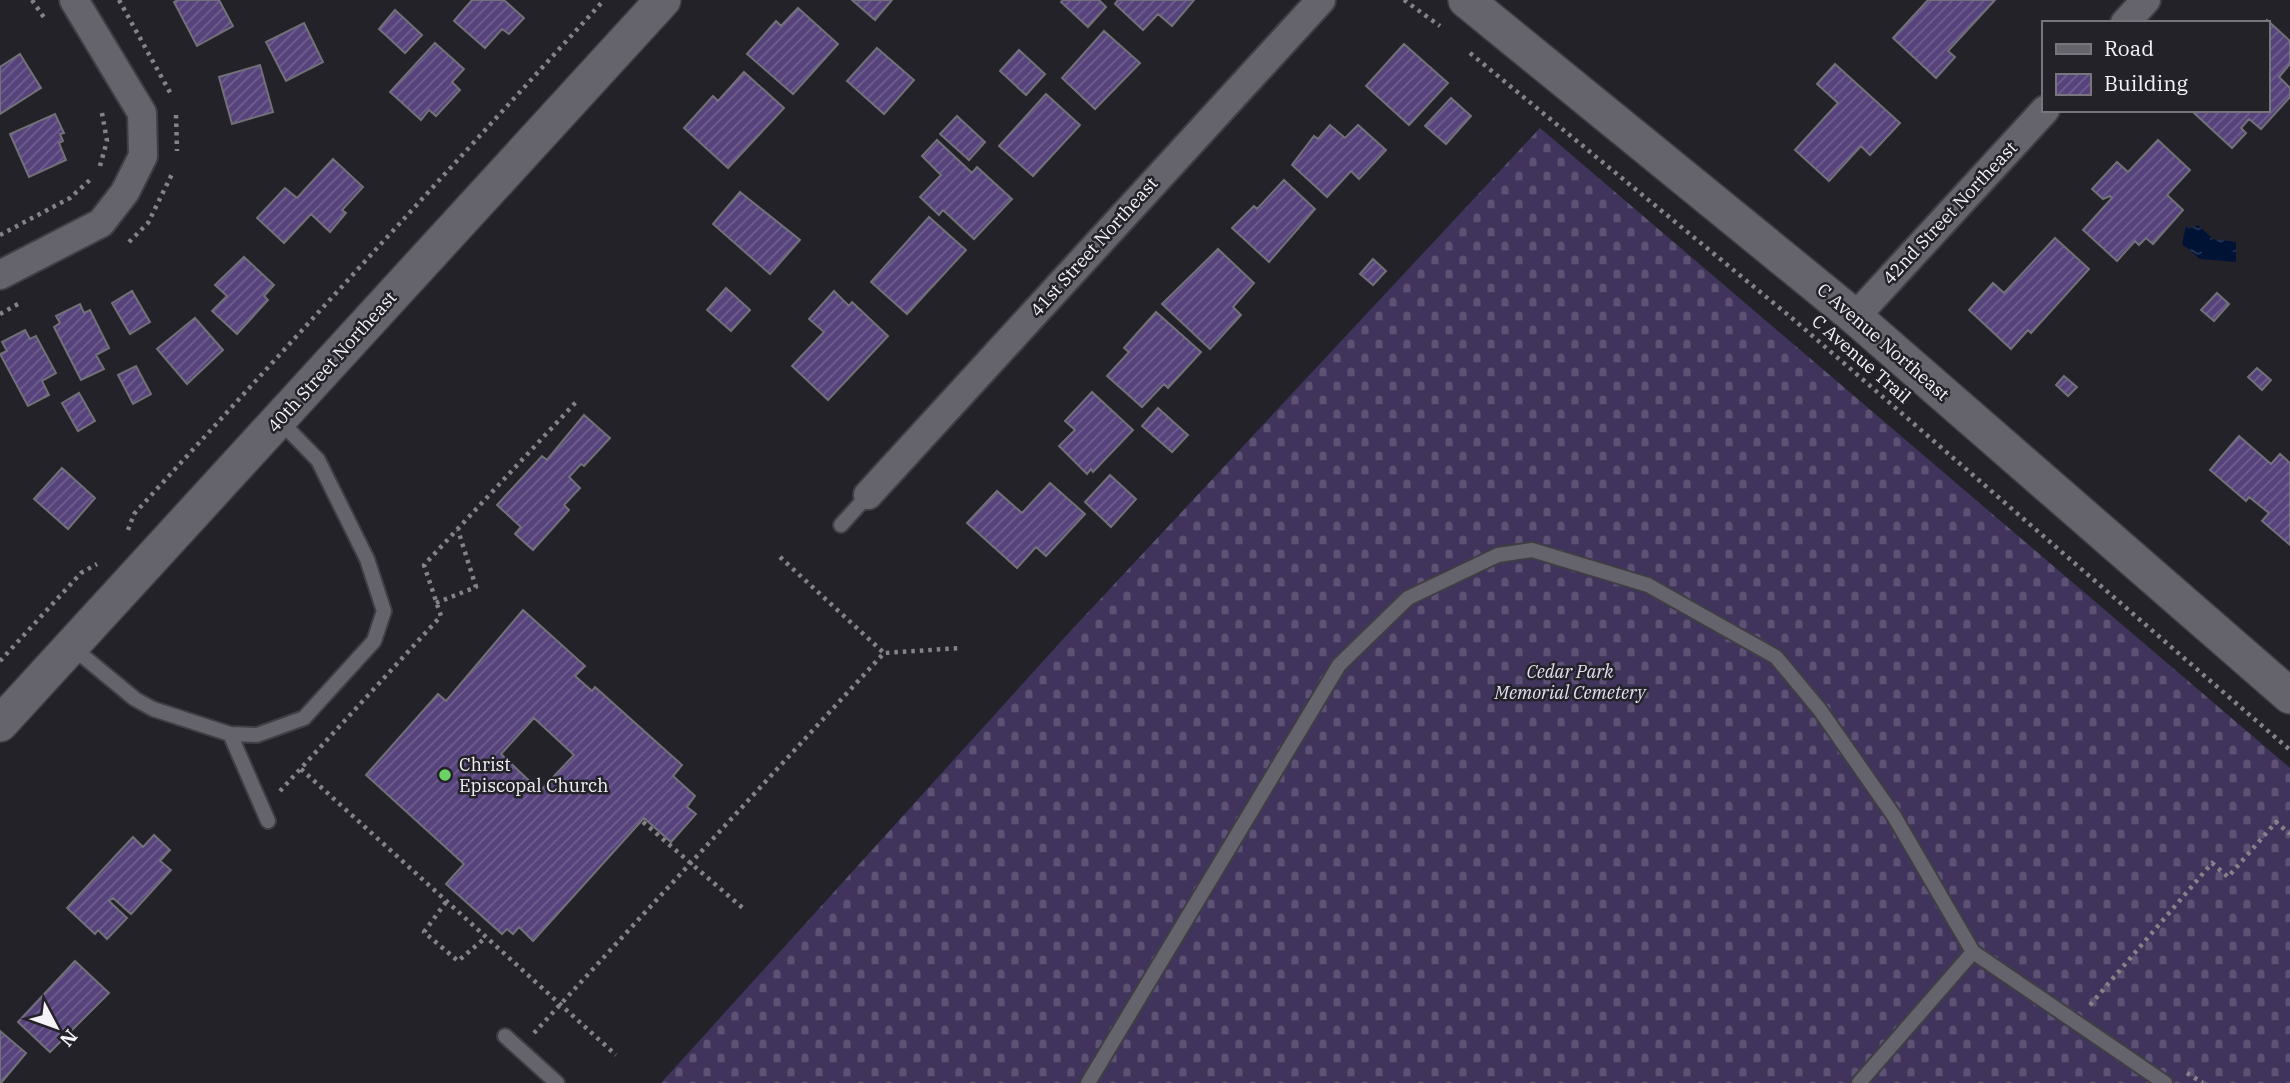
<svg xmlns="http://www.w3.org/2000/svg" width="2290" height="1083" font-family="'IBM Plex Serif',serif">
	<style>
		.cemetery { fill: url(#cemetery-stones) }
		.water { fill: url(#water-ripples) }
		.building { fill: url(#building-hatch); stroke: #727078; stroke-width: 2; fill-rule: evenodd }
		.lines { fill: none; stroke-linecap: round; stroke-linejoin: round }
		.service-casing { stroke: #403e44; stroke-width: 18 }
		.minor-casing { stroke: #403e44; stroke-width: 32 }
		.tertiary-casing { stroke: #403e44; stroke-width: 38 }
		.path { stroke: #858389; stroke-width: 4.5; stroke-dasharray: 3.5 5; stroke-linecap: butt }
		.service { stroke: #65636b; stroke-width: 14 }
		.minor { stroke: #65636b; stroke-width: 28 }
		.tertiary { stroke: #65636b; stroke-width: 35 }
		.poi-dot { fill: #6ad363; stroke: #242229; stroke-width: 2.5 }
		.labels { text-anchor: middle; stroke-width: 5; stroke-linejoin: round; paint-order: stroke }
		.street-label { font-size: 18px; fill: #f5f3f8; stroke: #242229 }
		.park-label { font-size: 18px; font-style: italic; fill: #e4e0f2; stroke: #242229 }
		.poi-label { font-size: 18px; fill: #f5f3f8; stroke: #242229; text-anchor: start }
	</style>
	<defs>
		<pattern id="cemetery-stones" width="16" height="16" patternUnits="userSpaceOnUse" patternTransform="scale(1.75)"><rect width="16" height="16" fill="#41345c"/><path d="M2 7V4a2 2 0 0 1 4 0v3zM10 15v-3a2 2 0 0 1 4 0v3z" fill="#5d5274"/></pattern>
		<pattern id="water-ripples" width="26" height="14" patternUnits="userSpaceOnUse" patternTransform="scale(1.75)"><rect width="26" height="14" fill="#001335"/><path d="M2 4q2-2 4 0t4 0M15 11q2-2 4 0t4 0" fill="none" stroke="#263653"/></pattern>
		<pattern id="building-hatch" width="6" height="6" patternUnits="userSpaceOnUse" patternTransform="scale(1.75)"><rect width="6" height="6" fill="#56437b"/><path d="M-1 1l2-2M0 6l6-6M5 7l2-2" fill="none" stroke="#6f5f8e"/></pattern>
	</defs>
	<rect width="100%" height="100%" fill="#242229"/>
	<path class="cemetery" d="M1540 128 2290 768V1083H661L1065 637Z"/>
	<path class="water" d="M2198 225 2213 239 2236 242V262L2200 259 2182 244 2186 226 2192 228Z"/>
	<path class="building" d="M178 0H219L233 26 197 46 174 2Z
		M472 0H504L524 18 509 34 502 29 485 48 454 21Z
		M852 0H892L875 20Z
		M1063 0H1099L1106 7 1088 27 1061 2Z
		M1118 0H1194L1172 26 1158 14 1143 30 1115 4Z
		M1928 0H1995L1948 51 1955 57 1936 78 1893 38Z
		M798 8 838 44 793 94 747 54 776 21 781 26Z
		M395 10 422 35 405 53 379 29Z
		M2267 20 2290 41V64L2279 77 2290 88V97L2261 129 2249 119 2241 128 2246 133 2232 148 2194 113 2197 110H2267V23H2264Z
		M304 23 323 62 286 81 266 42Z
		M1104 31 1140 63 1095 109 1062 78Z
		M435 43 464 69 452 82 460 90 436 116 429 110 421 120 390 92Z
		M1404 44 1448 83 1409 125 1366 86Z
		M877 48 914 80 884 114 847 81Z
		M1019 50 1045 74 1026 95 1000 71Z
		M20 54 41 88 0 114V67Z
		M1835 64 1900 123 1870 155 1861 146 1829 181 1795 150 1838 103 1817 84Z
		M260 65 273 112 232 124 219 77Z
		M744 72 784 108 728 168 684 128 713 96 718 101Z
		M1046 94 1080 125 1033 176 999 146Z
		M1451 98 1471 116 1446 144 1425 126Z
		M55 114 64 133 60 134 63 141 59 143 66 160 29 177 10 134Z
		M957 116 985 142 969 160 940 134Z
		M1330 125 1345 138 1358 125 1386 150 1359 179 1351 171 1327 197 1292 165 1314 136 1318 139Z
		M937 140 972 173 977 167 1012 199 974 239 943 210 939 215 920 197 941 175 922 156Z
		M2158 140 2190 170 2167 195 2183 210 2153 244 2146 238 2139 245 2135 241 2117 261 2083 230 2112 198 2110 196 2103 199 2092 189 2117 162 2128 172Z
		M333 159 363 187 342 210 346 213 330 232 311 214 284 243 257 218 285 188 297 198Z
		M1284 180 1315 209 1269 262 1232 228 1254 206 1257 209Z
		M740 192 800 240 770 274 713 224Z
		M929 217 966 250 907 314 871 282Z
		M2055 238 2089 269 2031 333 2028 330 2011 349 1969 310 1993 283 2004 293Z
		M1218 249 1254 283 1233 307 1241 315 1210 349 1162 304Z
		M244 257 274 285 264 296 268 300 237 334 212 311 227 296 215 285Z
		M1373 259 1386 271 1373 285 1360 274Z
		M726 288 750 310 731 331 707 310Z
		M132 291 150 322 130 334 112 303Z
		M834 291 849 306 852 302 888 336 828 400 792 366 824 332 809 319Z
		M2217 293 2229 304 2214 321 2201 310Z
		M80 304 84 313 90 310 109 348 96 355 104 369 81 380 54 327 60 323 56 316Z
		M1156 312 1201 352 1168 388 1164 384 1142 407 1107 376 1129 352 1124 348Z
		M195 318 223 350 187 384 157 349Z
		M25 330 30 339 36 336 56 373 42 381 49 395 28 406 0 354 7 351 2 342Z
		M136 366 151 394 133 404 118 375Z
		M2257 368 2271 380 2262 390 2248 377Z
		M2064 376 2077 387 2068 396 2056 385Z
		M1092 392 1133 430 1093 472 1091 469 1087 474 1059 446 1075 430 1065 421Z
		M79 393 95 421 78 431 62 403Z
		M1158 408 1188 435 1172 452 1142 426Z
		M584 415 610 438 584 466 581 464 569 477 580 488 564 505 569 510 533 550 515 534 521 527 497 505 542 456 547 460Z
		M2239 436 2271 464 2280 454 2290 463V545L2262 521 2269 513 2249 497 2246 501 2210 470Z
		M62 468 95 498 68 529 34 499Z
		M1110 475 1136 499 1111 527 1085 502Z
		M1050 483 1085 514 1046 556 1036 547 1017 568 967 523 997 491 1022 513Z
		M523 610 585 666 575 676 592 691 595 687 682 765 673 776 695 796 687 807 696 814 671 842 644 818 533 941 519 927 513 934 507 929 502 934 446 884 464 864 366 775 438 694 446 701ZM534 718 574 755 540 791 501 754Z
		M154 835 170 850 160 861 171 870 131 914 113 898 109 901 127 918 107 939 98 930 95 934 67 908 133 837 143 847Z
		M75 961 109 993 50 1052 18 1022Z
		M0 1031 26 1053 1 1083H0Z"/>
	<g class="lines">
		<g class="service-casing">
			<path id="service" d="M841 525 868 495
				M72 647 135 699 153 709 230 734 257 735 304 718 374 641 384 611 367 559 318 460 279 420
				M230 734 268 821
				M505 1036 557 1083
				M1088 1083 1339 665 1408 598 1498 555 1532 550 1648 585 1776 657 1820 710 1894 816 1973 952 2165 1083
				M1859 1083 1973 952"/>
		</g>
		<g class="minor-casing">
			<path id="minor" d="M2125 23 2146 0
				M0 275 101 223 125 192 143 156 142 113 74 0
				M1855 317 2045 110
				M868 495 1321 0"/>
		</g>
		<g class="tertiary-casing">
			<path id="tertiary" d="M1466 0 1855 317 2290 696
				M0 724 663 0"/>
		</g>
		<path class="path" d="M32 0 45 19
			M119 0 172 96
			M1404 0 1440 26
			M1470 53 1793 319 2290 750
			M176 115 177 151
			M100 166 107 141 102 113
			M0 235 70 198 91 179
			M129 242 148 223 172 174
			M0 314 18 304
			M128 530 134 514 604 0
			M780 557 884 653
			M436 603 476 587 458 530
			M0 661 81 573 97 564
			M301 769 616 1055
			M280 791 441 616 424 565 576 402
			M643 822 745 910
			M446 902 424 932 458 961 485 938
			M2090 1005 2212 863 2228 877 2276 822 2290 834
			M534 1033 884 653 961 648
			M2187 1073 2203 1083"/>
		<use href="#service" class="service"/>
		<use href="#minor" class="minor"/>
		<use href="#tertiary" class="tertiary"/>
	</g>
	<circle class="poi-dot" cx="445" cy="775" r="7"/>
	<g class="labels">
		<g class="street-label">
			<text transform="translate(1950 213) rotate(-47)" y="6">42nd Street Northeast</text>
			<text transform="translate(1094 247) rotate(-48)" y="6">41st Street Northeast</text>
			<text transform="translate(1883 342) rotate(41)" y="6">C Avenue Northeast</text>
			<text transform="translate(1861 359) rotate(41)" y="6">C Avenue Trail</text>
			<text transform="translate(332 362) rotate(-48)" y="6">40th Street Northeast</text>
		</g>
		<g class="park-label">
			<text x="1570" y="678">Cedar Park<tspan x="1570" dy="21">Memorial Cemetery</tspan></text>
		</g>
		<g class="poi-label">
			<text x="459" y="771">Christ<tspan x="459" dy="21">Episcopal Church</tspan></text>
		</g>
	</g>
	<rect x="2042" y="21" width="228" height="91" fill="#242229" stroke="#78767c" stroke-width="2"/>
	<rect x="2056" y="44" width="35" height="10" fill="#65636b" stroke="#78767c" stroke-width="2"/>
	<text x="2104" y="56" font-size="21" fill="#f5f3f8">Road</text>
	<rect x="2056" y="74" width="35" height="21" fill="url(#building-hatch)" stroke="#78767c" stroke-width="2"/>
	<text x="2104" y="91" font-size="21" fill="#f5f3f8">Building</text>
	<g transform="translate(56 1027) rotate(131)" stroke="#242229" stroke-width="5" paint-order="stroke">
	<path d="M0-5L12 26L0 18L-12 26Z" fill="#f5f3f8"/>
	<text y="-10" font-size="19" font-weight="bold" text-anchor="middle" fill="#f5f3f8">N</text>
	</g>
</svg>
